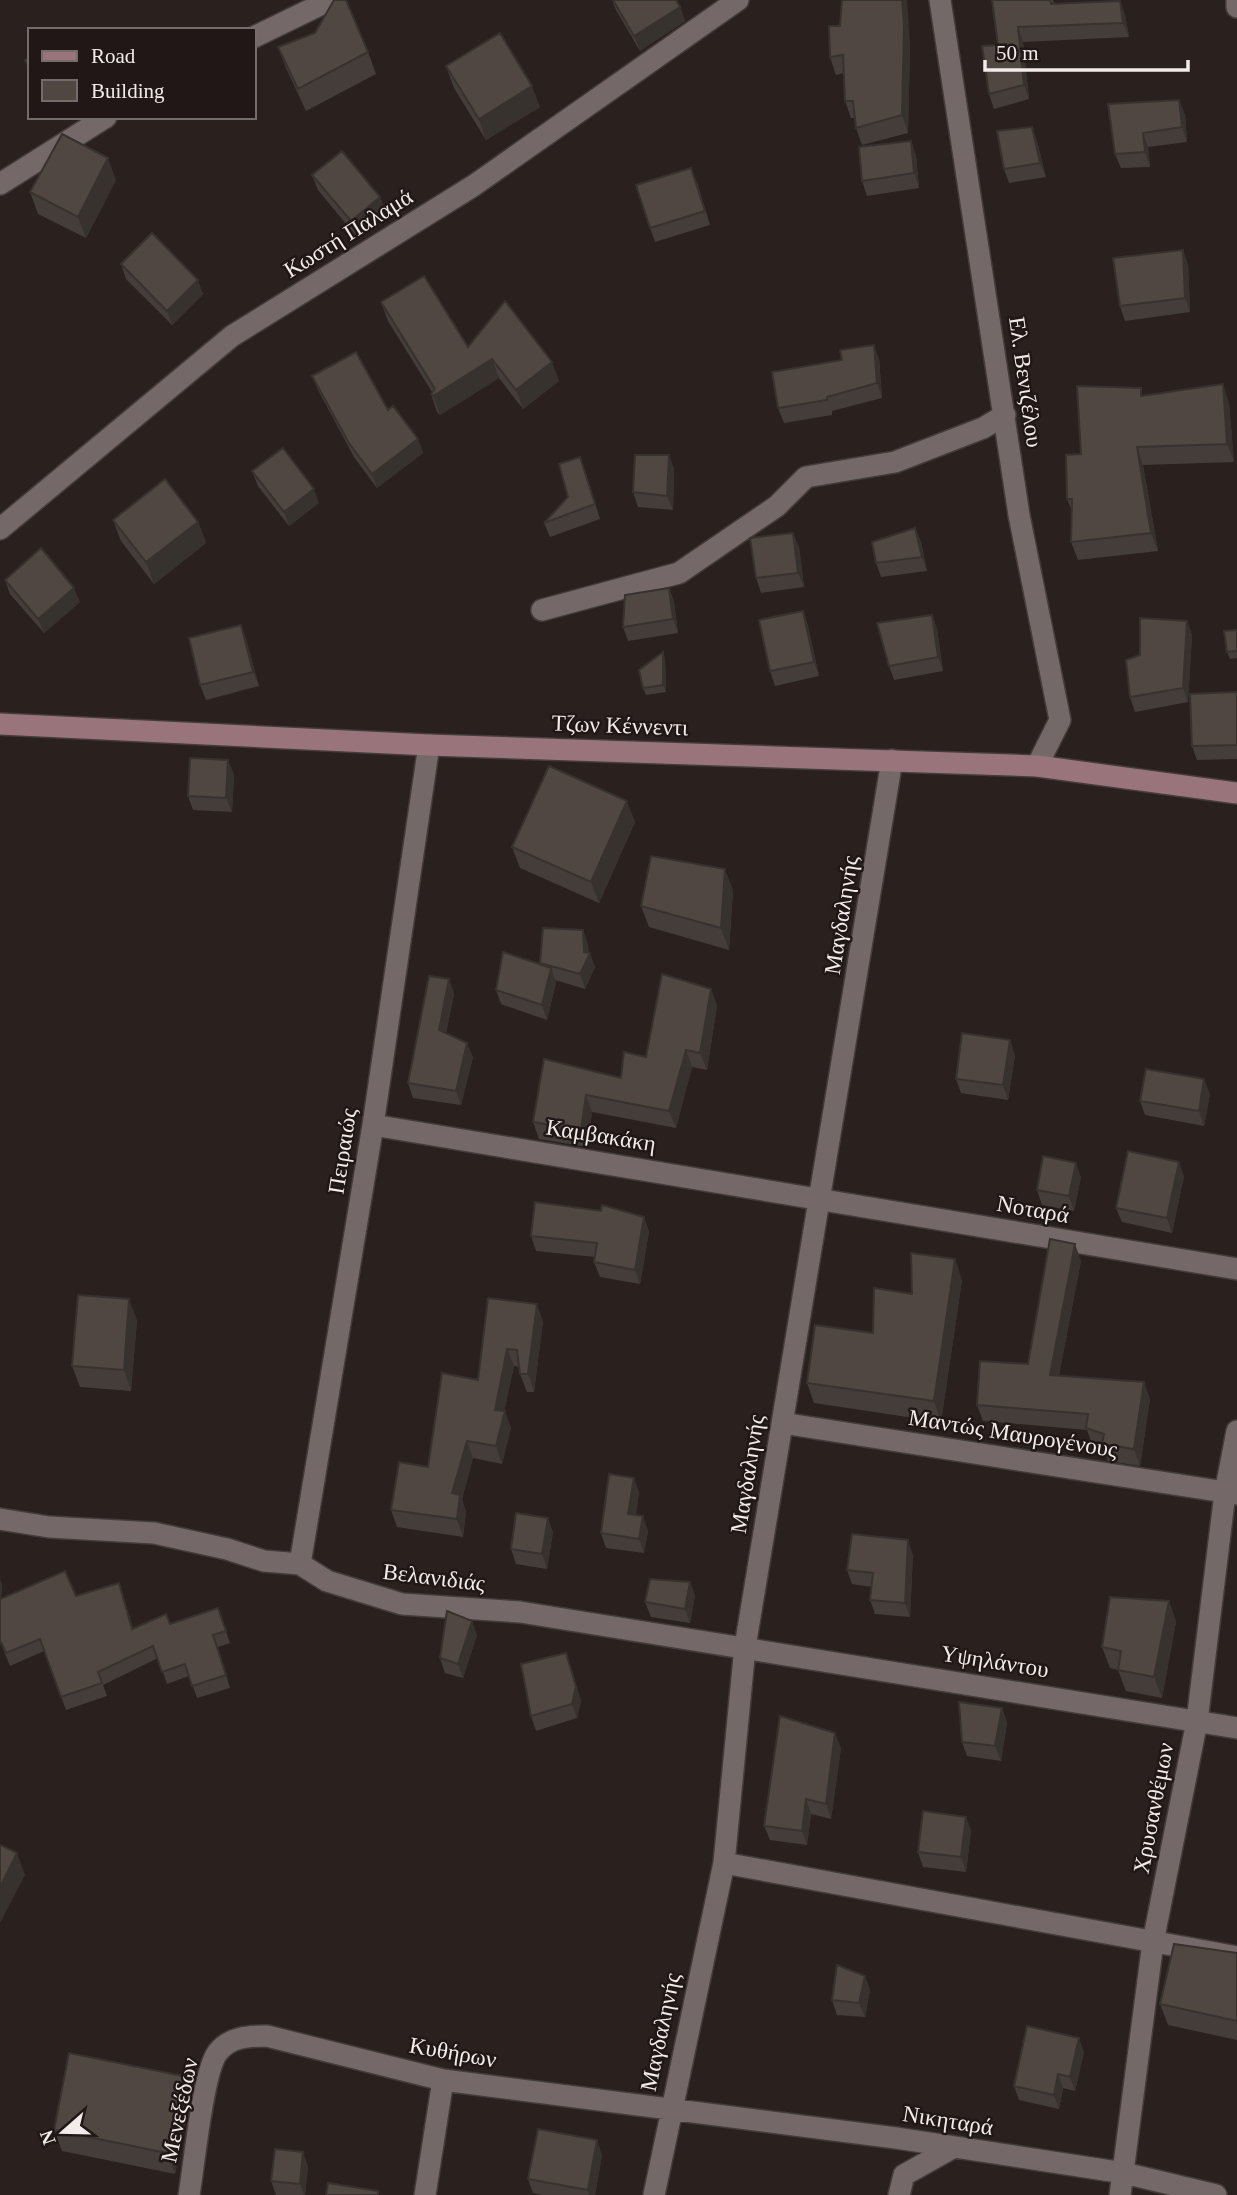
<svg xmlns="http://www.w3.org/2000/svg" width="1237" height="2195" font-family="'Times New Roman',serif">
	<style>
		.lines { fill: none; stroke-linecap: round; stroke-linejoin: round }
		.street-casing { stroke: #433c3a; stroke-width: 24 }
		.secondary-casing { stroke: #433c3a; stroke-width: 24 }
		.street { stroke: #746968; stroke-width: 21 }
		.secondary { stroke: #99747a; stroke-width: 21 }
		.wall { fill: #453d39 }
		.shaded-wall { fill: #38322e }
		.building { fill: #504742; stroke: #38322e; stroke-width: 2 }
		.labels { text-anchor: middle; stroke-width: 5; stroke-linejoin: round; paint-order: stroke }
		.street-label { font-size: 23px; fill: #f2ebea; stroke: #201716 }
	</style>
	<rect width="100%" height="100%" fill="#2a211f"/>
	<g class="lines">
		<g class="street-casing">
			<path id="street" d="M940 0 1019 515 1060 720 1037 766
				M1237 0V7
				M254 37 330 0
				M0 184 106 117
				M0 529 232 336 473 186 738 0
				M542 610 679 573 777 506 806 477 895 462 983 428 1005 415
				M373 1125 1237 1269
				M782 1423 1237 1494
				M0 1519 49 1527 154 1533 227 1549 264 1561 300 1564 327 1581 402 1604 520 1612 1237 1728
				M300 1564 373 1125 429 745
				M724 1863 1237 1957
				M189 2195C194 2167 203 2070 218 2052 230 2037 248 2036 267 2036L443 2080 896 2138 1124 2173 1216 2195
				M425 2195 443 2080
				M654 2195 724 1863 745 1647 892 760
				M899 2195 904 2175 954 2147
				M1120 2195 1153 1942 1197 1721 1225 1493 1237 1431"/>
		</g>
		<g class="secondary-casing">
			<path id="secondary" d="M0 724 429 745 1037 766 1237 793"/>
		</g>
		<use href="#street" class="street"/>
		<use href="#secondary" class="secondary"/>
	</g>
	<path class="wall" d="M612 0H676L680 7 685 21 640 51 616 10Z
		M992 0H1053L1054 4 1120 1 1125 15 1129 37 1023 42 1029 99 994 109 989 94 998 45Z
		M910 43 908 133 862 145 856 128 855 118H851L845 101 844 73 836 75 830 57Z
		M278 47 368 52 376 74 306 111 286 68Z
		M446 66 540 107 486 140 454 88Z
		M1179 100 1185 115 1187 142 1148 147 1150 167 1121 168 1115 154Z
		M911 141 916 156 919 188 867 196 862 181Z
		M1037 141 1046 177 1009 183 1004 169Z
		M312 175 380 197 385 211 356 236 318 190Z
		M116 180 86 238 38 214 30 192Z
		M697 182 710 225 655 242 650 228Z
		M121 264 203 294 172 325 126 279Z
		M1188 264 1190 312 1125 321 1120 306Z
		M381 302 468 347 559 381 523 409 499 378 440 415 437 412 431 394 432 392 388 321Z
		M879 359 882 398 832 411V415L784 423 778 408Z
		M312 376 388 410 418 439 423 453 377 488 354 457 318 390Z
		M1144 395 1229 403 1234 462 1143 465 1158 551 1078 560 1071 542 1072 511 1067 499 1081 454Z
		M669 455 674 470 673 510 638 507 633 492Z
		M252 471 319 503 289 526 258 486Z
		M585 471 600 519 550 537 544 523 568 497Z
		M113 520 198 522 206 543 154 584 121 541Z
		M915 528 921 542 927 571 881 577 876 563Z
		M799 547 804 587 761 593 756 578Z
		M5 580 80 602 44 633 10 594Z
		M669 588 674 602 678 633 628 641 623 627Z
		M803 611 808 626 819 676 775 686 770 671Z
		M932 615 937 629 943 671 894 680 889 666Z
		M1187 621 1192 635 1188 702 1135 712 1130 697 1140 655Z
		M1237 630V658L1230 659 1227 652Z
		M246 639 259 686 206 700 200 685Z
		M663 652 665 659 666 692 646 695 643 688Z
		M1237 692V759L1197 760 1192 746Z
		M234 774 232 812 193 810 188 796Z
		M635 822 599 903 520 868 512 847Z
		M733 890 729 950 649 927 641 906Z
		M588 944V953L595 967 585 989 555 980 556 983 547 1020 501 1004 496 990 541 965 540 963Z
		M449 979 454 994 446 1033 473 1057 461 1105 413 1098 408 1083Z
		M711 989 717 1006 707 1070 692 1067 676 1128 592 1112 587 1147 539 1139 533 1122 621 1078 646 1057Z
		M1015 1055 1008 1100 961 1093 956 1079Z
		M1210 1094 1204 1126 1145 1115 1140 1101Z
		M1184 1176 1172 1233 1122 1222 1116 1208Z
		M1081 1177 1074 1211 1042 1205 1037 1190Z
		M644 1217 649 1232 640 1284 600 1277 594 1262 595 1257 536 1251 531 1236Z
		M1081 1261 1059 1375 1150 1399 1140 1466 1108 1461 1103 1448 1092 1444 1087 1430 983 1421 977 1405 1028 1364Z
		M962 1280 941 1422 814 1403 807 1383 873 1333 912 1294Z
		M488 1298 543 1321 534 1392H527L520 1374 519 1367 514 1366 504 1411 511 1428 502 1464 473 1458 462 1499 466 1512 463 1537 397 1527 391 1510 428 1467 478 1380Z
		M137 1320 131 1391 80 1387 72 1366Z
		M639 1492 636 1515 648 1531 644 1553 606 1548 601 1533Z
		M553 1532 547 1569 516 1564 511 1549Z
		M913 1555 910 1617 875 1614 870 1600 872 1587 852 1584 847 1570Z
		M0 1579 2 1585 1 1599 76 1596 119 1583 133 1628 170 1624 218 1608 230 1643 218 1647 230 1688 197 1698 189 1676 167 1684 158 1658 103 1685 107 1696 66 1710 44 1651 10 1666 0 1642Z
		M690 1582 695 1596 690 1623 651 1617 645 1602Z
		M1169 1601 1176 1622 1162 1698 1126 1691 1118 1670 1110 1668 1102 1647Z
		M477 1635 463 1678 445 1673 440 1658Z
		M571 1668 581 1701 577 1718 536 1731 531 1716Z
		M1002 1708 1007 1723 1001 1761 967 1756 962 1742Z
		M841 1748 831 1819 811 1814 807 1845 770 1840 764 1826Z
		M966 1817 971 1831 966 1872 923 1867 918 1852Z
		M1237 1953V2040L1168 2025 1160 2004Z
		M865 1976 870 1990 865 2017 837 2015 832 2000Z
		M1084 2052 1075 2091 1063 2088 1059 2109 1019 2100 1014 2086Z
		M190 2097 175 2174 62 2151 54 2130Z
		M303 2152 308 2167 305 2195H276L271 2181Z
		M602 2155 595 2195H542L533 2193 528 2179Z"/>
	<path class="shaded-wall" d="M902 0H907L910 43 908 133 902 115Z
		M1120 1 1125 15 1129 37 1123 23Z
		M680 7 685 21 640 51 634 36Z
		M1018 27 1023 42 1029 99 1024 85Z
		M532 86 540 107 486 140 479 119Z
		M1179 100 1185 115 1187 142 1182 127Z
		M1032 127 1037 141 1046 177 1040 163Z
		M1143 133 1148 147 1150 167 1145 152Z
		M911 141 916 156 919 188 914 173Z
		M108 158 116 180 86 238 78 217Z
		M380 197 385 211 356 236 351 221Z
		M1183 250 1188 264 1190 312 1185 298Z
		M198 280 203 294 172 325 167 311Z
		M874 345 879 359 882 398 877 383Z
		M492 359 499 378 440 415 433 396Z
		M552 362 559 381 523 409 516 390Z
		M1223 384 1229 403 1234 462 1227 444Z
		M418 439 423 453 377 488 372 474Z
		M1137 447 1143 465 1158 551 1151 533Z
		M669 455 674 470 673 510 667 496Z
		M314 489 319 503 289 526 284 512Z
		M198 522 206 543 154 584 146 562Z
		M915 528 921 542 927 571 922 557Z
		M793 533 799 547 804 587 798 573Z
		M74 588 80 602 44 633 38 619Z
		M669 588 674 602 678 633 673 619Z
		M803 611 808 626 819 676 814 662Z
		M932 615 937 629 943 671 938 657Z
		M1187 621 1192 635 1188 702 1183 688Z
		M241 625 246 639 259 686 253 672Z
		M663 652 665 659 666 692 663 685Z
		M228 760 234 774 232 812 226 798Z
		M627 801 635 822 599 903 591 882Z
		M725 869 733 890 729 950 721 928Z
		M583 930 588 944 589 956 590 953 595 967 585 989 580 974 584 952Z
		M551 968 556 983 547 1020 542 1005Z
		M449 979 454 994 444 1044 439 1030Z
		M711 989 717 1006 707 1070 700 1053Z
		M1010 1040 1015 1055 1008 1100 1003 1085Z
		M467 1043 473 1057 461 1105 456 1091Z
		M686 1050 692 1067 676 1128 669 1111Z
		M1204 1079 1210 1094 1204 1126 1199 1111Z
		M586 1095 592 1112 587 1147 581 1130Z
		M1179 1162 1184 1176 1172 1233 1167 1218Z
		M1076 1163 1081 1177 1074 1211 1069 1196Z
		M644 1217 649 1232 640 1284 635 1270Z
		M1075 1244 1081 1261 1056 1391 1050 1375Z
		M955 1259 962 1280 941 1422 934 1401Z
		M129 1299 137 1320 131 1391 124 1370Z
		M537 1304 543 1321 534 1392 528 1374Z
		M507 1349 514 1366 502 1422 505 1411 511 1428 502 1464 496 1446 495 1410Z
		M1144 1382 1150 1399 1140 1466 1134 1449Z
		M467 1441 473 1458 462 1499 466 1512 463 1537 457 1519 452 1493Z
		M634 1478 639 1492 634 1529 628 1514Z
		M643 1516 648 1531 644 1553 639 1539Z
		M548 1518 553 1532 547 1569 542 1554Z
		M908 1540 913 1555 910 1617 905 1603Z
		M0 1579 2 1585 0 1611Z
		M690 1582 695 1596 690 1623 685 1609Z
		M1169 1601 1176 1622 1162 1698 1154 1677Z
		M472 1621 477 1635 463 1678 458 1664Z
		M566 1653 581 1701 577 1718 572 1704Z
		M1002 1708 1007 1723 1001 1761 995 1746Z
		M835 1733 841 1748 831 1819 826 1804Z
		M806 1799 811 1814 807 1845 802 1831Z
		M966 1817 971 1831 966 1872 961 1857Z
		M17 1853 25 1875 0 1923V1887Z
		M865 1976 870 1990 865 2017 859 2003Z
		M1079 2038 1084 2052 1075 2091 1070 2077Z
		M1058 2074 1063 2088 1059 2109 1054 2095Z
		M183 2076 190 2097 175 2174 167 2153Z
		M597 2140 602 2155 595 2195H589L588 2190Z
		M303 2152 308 2167 305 2195H304L300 2184Z"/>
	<path class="building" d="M334 0H346L368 52 298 89 278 47 315 33Z
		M613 0H676L680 7 634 36Z
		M842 0H902L904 25 902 115 856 128 853 101H845L843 55 830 57 829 26H840Z
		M992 0H1050L1051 4 1120 1 1123 23 1018 27 1024 85 989 94 982 46 998 45Z
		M500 33 532 86 479 119 446 66Z
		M30 57V69L25 60Z
		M1179 100 1182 127 1143 133 1145 152 1115 154 1108 104Z
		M1032 127 1040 163 1004 169 997 131Z
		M62 134 108 158 78 217 30 192Z
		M911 141 914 173 862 181 859 147Z
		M342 151 380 197 351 221 312 175Z
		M691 168 705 211 650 228 636 185Z
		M152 233 198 280 167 311 121 264Z
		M1183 250 1185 298 1120 306 1113 258Z
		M424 276 468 347 505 301 552 362 516 390 492 359 433 396 431 394 435 389 381 302Z
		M874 345 877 383 827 397V400L778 408 772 372 842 360 840 350Z
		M356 352 388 410 393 406 418 439 372 474 349 443 312 376Z
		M1223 384 1227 444 1137 447 1151 533 1071 542 1072 499H1067L1066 455 1081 454 1077 386 1141 388V396Z
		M283 448 314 489 284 512 252 471Z
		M635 455H669L667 496 633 492Z
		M580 457 595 504 544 523 568 497 559 464Z
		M165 479 198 522 146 562 113 520Z
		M915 528 922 557 876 563 872 542Z
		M793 533 798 573 756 578 750 538Z
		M41 548 74 588 38 619 5 580Z
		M669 588 673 619 623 627 625 595Z
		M803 611 814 662 770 671 759 620Z
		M932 615 938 657 889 666 877 623Z
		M1140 618 1187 621 1183 688 1130 697 1126 660 1140 655Z
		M241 625 253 672 200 685 189 638Z
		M1237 630V651L1227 652 1224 631Z
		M663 652V685L643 688 639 670Z
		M1237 692V745L1192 746 1190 694Z
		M190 758 228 760 226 798 188 796Z
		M549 766 627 801 591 882 512 847Z
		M651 856 725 869 721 928 641 906Z
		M543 928 583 930 584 952 590 953 580 974 540 963Z
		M503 952 551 968 542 1005 496 990Z
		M662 974 711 989 700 1053 686 1050 669 1111 586 1095 581 1130 533 1122 544 1059 621 1078 624 1052 646 1057Z
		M429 976 449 979 439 1030 467 1043 456 1091 408 1083Z
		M962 1033 1010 1040 1003 1085 956 1079Z
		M1146 1069 1204 1079 1199 1111 1140 1101Z
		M1128 1151 1179 1162 1167 1218 1116 1208Z
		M1043 1156 1076 1163 1069 1196 1037 1190Z
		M535 1202 601 1211 602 1205 644 1217 635 1270 594 1262 597 1243 531 1236Z
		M1050 1239 1075 1244 1050 1375 1144 1382 1134 1449 1102 1444 1104 1434 1086 1428 1088 1414 977 1405 980 1361 1028 1364Z
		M911 1253 955 1259 934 1401 807 1383 815 1325 873 1333 874 1288 912 1294Z
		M78 1295 129 1299 124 1370 72 1366Z
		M488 1298 537 1304 528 1374H520L517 1350 507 1349 495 1410 505 1411 496 1446 467 1441 452 1493 460 1495 457 1519 391 1510 399 1462 428 1467 442 1373 478 1380Z
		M609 1474 634 1478 628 1514 643 1516 639 1539 601 1533Z
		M516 1513 548 1518 542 1554 511 1549Z
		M852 1534 908 1540 905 1603 870 1600 873 1573 847 1570Z
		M65 1571 76 1596 119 1583 132 1629 166 1614 170 1624 218 1608 226 1631 213 1635 226 1675 192 1686 185 1664 162 1672 153 1646 98 1672 102 1683 61 1697 40 1639 6 1653 0 1640V1599Z
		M650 1579 690 1582 685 1609 645 1602Z
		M1110 1597 1169 1601 1154 1677 1118 1670 1121 1651 1102 1647Z
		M447 1611 472 1621 458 1664 440 1658Z
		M566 1653 576 1687 572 1704 531 1716 521 1664Z
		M959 1702 1002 1708 995 1746 962 1742Z
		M780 1716 835 1733 826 1804 806 1799 802 1831 764 1826Z
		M923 1811 966 1817 961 1857 918 1852Z
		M0 1845 17 1853 0 1887Z
		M1174 1944 1237 1953V2021L1160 2004Z
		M837 1965 865 1976 859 2003 832 2000Z
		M1027 2026 1079 2038 1070 2077 1058 2074 1054 2095 1014 2086Z
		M69 2053 183 2076 167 2153 54 2130Z
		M538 2129 597 2140 588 2190 528 2179Z
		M275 2149 303 2152 300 2184 271 2181Z
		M328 2183 378 2191V2195H326Z"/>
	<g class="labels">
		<g class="street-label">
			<text transform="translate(348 233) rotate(-32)" y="8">Κωστή Παλαμά</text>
			<text transform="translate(1026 382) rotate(82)" y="8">Ελ. Βενιζέλου</text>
			<text transform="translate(620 725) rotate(2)" y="8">Τζων Κέννεντι</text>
			<text transform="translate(841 915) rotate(-81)" y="8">Μαγδαληνής</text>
			<text transform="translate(601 1135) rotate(9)" y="8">Καμβακάκη</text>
			<text transform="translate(342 1151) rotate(-81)" y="8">Πειραιώς</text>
			<text transform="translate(1033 1209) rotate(10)" y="8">Νοταρά</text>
			<text transform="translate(1013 1433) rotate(9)" y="8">Μαντώς Μαυρογένους</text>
			<text transform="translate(747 1474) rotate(-81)" y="8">Μαγδαληνής</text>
			<text transform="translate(434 1577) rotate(7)" y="8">Βελανιδιάς</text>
			<text transform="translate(995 1661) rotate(9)" y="8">Υψηλάντου</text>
			<text transform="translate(1153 1808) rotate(-79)" y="8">Χρυσανθέμων</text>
			<text transform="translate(660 2032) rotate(-78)" y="8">Μαγδαληνής</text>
			<text transform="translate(453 2052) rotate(10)" y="8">Κυθήρων</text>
			<text transform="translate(179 2110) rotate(-78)" y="8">Μενεξέδων</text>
			<text transform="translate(948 2120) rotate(9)" y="8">Νικηταρά</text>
		</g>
	</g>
	<rect x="28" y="28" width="228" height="91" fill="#201716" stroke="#746c6b" stroke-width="2"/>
	<rect x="42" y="51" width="35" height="10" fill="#99747a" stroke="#746c6b" stroke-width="2"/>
	<text x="91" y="63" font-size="21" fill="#f2ebea">Road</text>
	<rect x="42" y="80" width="35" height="21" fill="#504742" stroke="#746c6b" stroke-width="2"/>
	<text x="91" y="98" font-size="21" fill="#f2ebea">Building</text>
	<g transform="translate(63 2132) rotate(250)" stroke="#201716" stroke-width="5" paint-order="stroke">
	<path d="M0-5L12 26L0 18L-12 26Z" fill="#f2ebea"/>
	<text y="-10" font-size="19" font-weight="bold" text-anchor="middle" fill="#f2ebea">N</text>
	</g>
	<path d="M985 60v10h203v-10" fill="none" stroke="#f2ebea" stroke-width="3.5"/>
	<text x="996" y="60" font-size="21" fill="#f2ebea" stroke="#201716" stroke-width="5" paint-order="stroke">50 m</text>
</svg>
